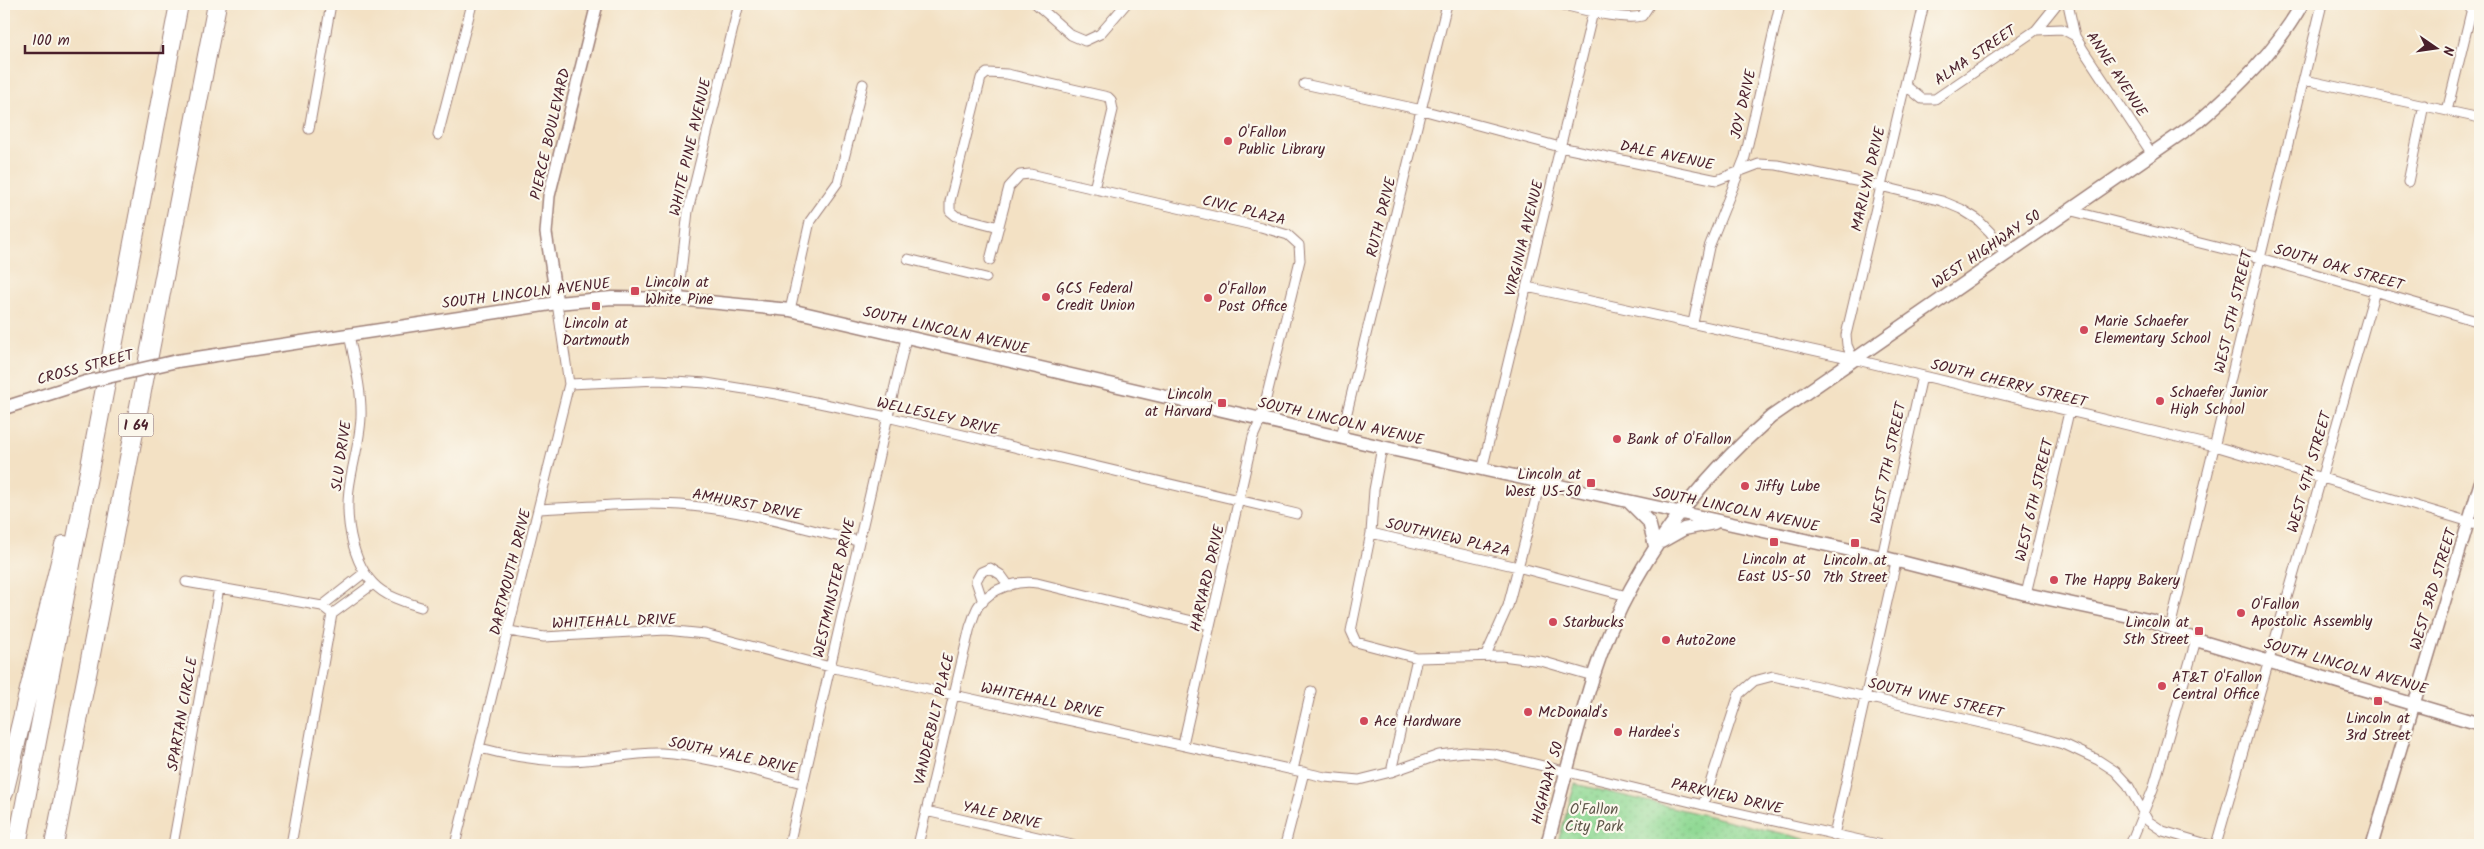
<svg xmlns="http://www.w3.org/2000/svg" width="2484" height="849" font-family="Kalam,sans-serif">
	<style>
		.park { fill: url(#park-dots); stroke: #6d7c60 }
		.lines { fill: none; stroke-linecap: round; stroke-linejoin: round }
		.minor-casing { stroke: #9e8078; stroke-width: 11 }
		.tertiary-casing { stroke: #9e8078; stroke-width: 14 }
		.secondary-casing { stroke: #9e8078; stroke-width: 15 }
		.motorway-casing { stroke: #9e8078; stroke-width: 20 }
		.minor { stroke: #fff; stroke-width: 9 }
		.tertiary { stroke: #fff; stroke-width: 11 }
		.secondary { stroke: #fff; stroke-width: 12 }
		.motorway { stroke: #fff; stroke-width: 18 }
		.secondary-bridge-casing { stroke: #9e8078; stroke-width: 15; stroke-linecap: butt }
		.secondary-bridge { stroke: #fff; stroke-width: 12 }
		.poi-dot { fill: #d1495b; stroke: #fbf7ec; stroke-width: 2 }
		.labels { text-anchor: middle; stroke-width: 4.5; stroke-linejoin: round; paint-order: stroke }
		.shield { fill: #fbf7ec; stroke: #7f6065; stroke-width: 1 }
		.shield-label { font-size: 14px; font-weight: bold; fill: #4a1f2b }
		.street-label { font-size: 15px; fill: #4a1f2b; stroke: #fbf7ec }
		.poi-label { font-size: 15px; fill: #4a1f2b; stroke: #fbf7ec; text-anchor: start }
		.park-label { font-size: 15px; fill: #5f574a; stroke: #fbf7ec }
	</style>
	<defs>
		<pattern id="park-dots" width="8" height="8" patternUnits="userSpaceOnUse" patternTransform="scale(1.25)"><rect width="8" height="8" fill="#90d994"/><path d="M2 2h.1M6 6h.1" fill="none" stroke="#7eba80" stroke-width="1.8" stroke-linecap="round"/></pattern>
	</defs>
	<rect width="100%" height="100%" fill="#fbf7ec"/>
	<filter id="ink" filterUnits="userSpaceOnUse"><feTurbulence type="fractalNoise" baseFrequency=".02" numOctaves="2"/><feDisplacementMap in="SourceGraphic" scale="10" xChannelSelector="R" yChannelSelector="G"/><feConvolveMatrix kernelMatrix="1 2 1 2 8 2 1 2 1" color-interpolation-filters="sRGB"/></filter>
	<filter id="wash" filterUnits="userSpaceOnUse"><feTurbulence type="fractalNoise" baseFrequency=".0096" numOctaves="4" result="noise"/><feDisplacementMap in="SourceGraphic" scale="20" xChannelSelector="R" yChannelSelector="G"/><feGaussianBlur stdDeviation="1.12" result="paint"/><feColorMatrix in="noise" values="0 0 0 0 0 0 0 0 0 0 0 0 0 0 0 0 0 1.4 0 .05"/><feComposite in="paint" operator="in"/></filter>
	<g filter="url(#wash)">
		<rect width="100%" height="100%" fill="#f3e1c4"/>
		<path class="park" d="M1575 784 1830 845H1557Z"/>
	</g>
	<g filter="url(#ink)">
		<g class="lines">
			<g class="minor-casing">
				<path id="minor" d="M583 4 596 7
					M1036 4 1071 35 1085 41 1100 34 1126 4
					M1559 4C1582 9 1619 21 1642 16L1650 4
					M2068 4 2075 36 2084 51 2152 154
					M2036 30 2062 29 2075 36
					M2305 80 2480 118
					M1304 84 1422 110 1560 147 1717 180 1759 164 1777 165 1880 186 1942 201 1961 209 1977 219 1990 232 2006 255
					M1905 85 1922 99H1935L2036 30 2057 4
					M2447 111 2473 4
					M309 129 331 4
					M438 135 472 4
					M2408 182 2424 105
					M2072 211 2260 258 2480 322
					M999 227 956 216 950 211V201L981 78 987 73 1007 74 1108 97 1111 100 1113 110 1094 189
					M908 259 986 278
					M990 260 1009 187 1020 175 1030 174 1261 227 1288 235 1299 245 1300 260 1261 419 1253 437 1183 744
					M1527 287 1853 359 2215 446 2480 525
					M678 299 688 211 739 4
					M790 310 810 221 838 182 863 84
					M1693 323 1709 247 1745 157 1780 4
					M349 334C354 361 362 390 361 417 360 442 352 465 349 489 345 522 353 571 382 591 393 599 408 603 421 607
					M1853 359 1847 345 1846 335 1924 4
					M569 384 658 380 706 383 776 394 887 417 1297 514
					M1341 437 1447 4
					M1382 447 1374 490 1371 533 1351 631 1356 642 1417 658 1502 656 1541 661 1593 676
					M1482 470 1593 12
					M540 509C590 507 641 501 691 506 747 511 804 529 858 541
					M1371 533 1518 567 1627 596
					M1882 557 1922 376
					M186 582 322 606 332 614
					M2026 594 2069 412
					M983 602 976 581 981 572 990 568 1001 575 1009 586
					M322 606 364 573
					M2170 628 2322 4
					M509 631 544 637 666 630 705 634 830 667 954 695 1325 777 1359 780 1391 772 1439 755 1465 752 1494 754 1703 805 1882 845
					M1486 655 1508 606 1540 483
					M480 748C510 756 539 761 570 761 601 761 631 752 661 753 709 756 757 772 803 783
					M1293 770 1311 691
					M1391 772 1417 658
					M1703 805 1739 694 1754 681 1773 676 2021 732 2066 745 2098 760 2115 771 2128 785 2148 821 2163 831 2210 845
					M926 811 1072 845
					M1834 835 1896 562
					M173 845 219 588
					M291 845 332 614 373 584
					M455 845 569 384 557 303
					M789 845 906 338
					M918 845 970 627C973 620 975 610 979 605 992 588 1017 580 1037 583L1209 625
					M1285 845 1304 772
					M2130 845 2153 789 2196 640
					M2216 845 2375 291"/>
			</g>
			<g class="tertiary-casing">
				<path id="tertiary" d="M557 303 546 233 549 196 597 4
					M2372 845 2480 483"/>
			</g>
			<g class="secondary-casing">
				<path id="secondary" d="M177 361 557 303 612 298 678 299 790 310 1382 447 1882 557 2026 594 2153 621 2196 640 2480 724
					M4 408 86 382
					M1630 503 1649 522 1655 546
					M1661 542 1684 529 1714 523
					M1547 845C1562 789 1576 732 1593 677 1626 574 1691 487 1771 417L2199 121C2239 87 2276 50 2302 4"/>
			</g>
			<g class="motorway-casing">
				<path id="motorway" d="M4 793 64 545
					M17 845 179 4
					M54 845 217 4"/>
			</g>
			<use href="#minor" class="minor"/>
			<use href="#tertiary" class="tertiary"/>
			<use href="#secondary" class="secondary"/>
			<use href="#motorway" class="motorway"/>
			<g class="secondary-bridge-casing">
				<path id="secondary-bridge" d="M86 382 177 361"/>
			</g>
			<use href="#secondary-bridge" class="secondary-bridge"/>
		</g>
	</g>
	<g class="poi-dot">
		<circle cx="1228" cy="141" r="5"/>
		<rect x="630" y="286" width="10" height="10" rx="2.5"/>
		<circle cx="1046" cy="297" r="5"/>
		<circle cx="1208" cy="298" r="5"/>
		<rect x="591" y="301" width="10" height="10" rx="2.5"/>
		<circle cx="2084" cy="330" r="5"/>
		<circle cx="2160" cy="401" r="5"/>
		<rect x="1217" y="398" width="10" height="10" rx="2.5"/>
		<circle cx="1617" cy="439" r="5"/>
		<rect x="1586" y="478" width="10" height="10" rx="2.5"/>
		<circle cx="1745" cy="486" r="5"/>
		<rect x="1769" y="537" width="10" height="10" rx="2.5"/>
		<rect x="1850" y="538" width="10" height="10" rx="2.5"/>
		<circle cx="2054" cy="580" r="5"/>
		<circle cx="2241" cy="613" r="5"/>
		<circle cx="1553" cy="622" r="5"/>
		<rect x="2194" y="626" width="10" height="10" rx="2.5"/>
		<circle cx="1666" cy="640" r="5"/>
		<circle cx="2162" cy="686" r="5"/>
		<rect x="2373" y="696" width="10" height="10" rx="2.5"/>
		<circle cx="1528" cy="712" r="5"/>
		<circle cx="1364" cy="721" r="5"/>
		<circle cx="1618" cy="732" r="5"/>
	</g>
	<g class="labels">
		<rect class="shield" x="118.5" y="413.5" width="35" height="23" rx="4"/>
		<g class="shield-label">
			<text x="136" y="430">I 64</text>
		</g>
		<g class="street-label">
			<text transform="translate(1975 55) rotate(-34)" y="5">ALMA STREET</text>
			<text transform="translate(2117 74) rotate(57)" y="5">ANNE AVENUE</text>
			<text transform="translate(1743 104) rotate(-77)" y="5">JOY DRIVE</text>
			<text transform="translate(550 134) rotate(-77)" y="5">PIERCE BOULEVARD</text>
			<text transform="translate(690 147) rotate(-77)" y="5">WHITE PINE AVENUE</text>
			<text transform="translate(1667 155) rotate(12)" y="5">DALE AVENUE</text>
			<text transform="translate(1868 179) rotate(-77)" y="5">MARILYN DRIVE</text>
			<text transform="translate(1244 210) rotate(14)" y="5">CIVIC PLAZA</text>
			<text transform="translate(1381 217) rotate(-76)" y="5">RUTH DRIVE</text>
			<text transform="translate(1524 238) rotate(-76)" y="5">VIRGINIA AVENUE</text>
			<text transform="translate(1986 249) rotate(-34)" y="5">WEST HIGHWAY 50</text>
			<text transform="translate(2339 267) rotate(16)" y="5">SOUTH OAK STREET</text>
			<text transform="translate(526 293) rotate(-7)" y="5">SOUTH LINCOLN AVENUE</text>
			<text transform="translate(2233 312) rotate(-77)" y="5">WEST 5TH STREET</text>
			<text transform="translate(946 330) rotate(13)" y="5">SOUTH LINCOLN AVENUE</text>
			<text transform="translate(85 367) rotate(-15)" y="5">CROSS STREET</text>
			<text transform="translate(2009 383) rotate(14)" y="5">SOUTH CHERRY STREET</text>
			<text transform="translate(938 416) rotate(13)" y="5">WELLESLEY DRIVE</text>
			<text transform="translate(1341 421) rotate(13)" y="5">SOUTH LINCOLN AVENUE</text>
			<text transform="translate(341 456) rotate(-82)" y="5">SLU DRIVE</text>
			<text transform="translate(1888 463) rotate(-78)" y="5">WEST 7TH STREET</text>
			<text transform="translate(2309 472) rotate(-74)" y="5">WEST 4TH STREET</text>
			<text transform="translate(2034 500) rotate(-77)" y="5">WEST 6TH STREET</text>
			<text transform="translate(747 504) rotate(11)" y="5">AMHURST DRIVE</text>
			<text transform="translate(1736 509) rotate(12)" y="5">SOUTH LINCOLN AVENUE</text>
			<text transform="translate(1448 537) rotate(13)" y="5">SOUTHVIEW PLAZA</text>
			<text transform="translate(510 572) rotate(-76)" y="5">DARTMOUTH DRIVE</text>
			<text transform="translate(1207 578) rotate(-77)" y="5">HARVARD DRIVE</text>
			<text transform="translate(834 588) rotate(-77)" y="5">WESTMINSTER DRIVE</text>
			<text transform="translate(2433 589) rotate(-73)" y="5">WEST 3RD STREET</text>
			<text transform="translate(614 621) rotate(-2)" y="5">WHITEHALL DRIVE</text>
			<text transform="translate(2346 666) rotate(16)" y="5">SOUTH LINCOLN AVENUE</text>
			<text transform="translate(1936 698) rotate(13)" y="5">SOUTH VINE STREET</text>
			<text transform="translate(1042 700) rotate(12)" y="5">WHITEHALL DRIVE</text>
			<text transform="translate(182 714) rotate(-80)" y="5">SPARTAN CIRCLE</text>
			<text transform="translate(934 719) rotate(-77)" y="5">VANDERBILT PLACE</text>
			<text transform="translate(733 755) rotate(12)" y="5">SOUTH YALE DRIVE</text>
			<text transform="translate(1547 783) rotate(-75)" y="5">HIGHWAY 50</text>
			<text transform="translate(1727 796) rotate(13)" y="5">PARKVIEW DRIVE</text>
			<text transform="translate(1002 815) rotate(13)" y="5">YALE DRIVE</text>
		</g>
		<g class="poi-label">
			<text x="1238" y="137">O'Fallon<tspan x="1238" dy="17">Public Library</tspan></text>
			<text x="645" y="287">Lincoln at<tspan x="645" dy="17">White Pine</tspan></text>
			<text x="1056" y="293">GCS Federal<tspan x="1056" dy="17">Credit Union</tspan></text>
			<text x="1218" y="294">O'Fallon<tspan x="1218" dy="17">Post Office</tspan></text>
			<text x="2094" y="326">Marie Schaefer<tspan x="2094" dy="17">Elementary School</tspan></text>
			<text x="596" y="328" text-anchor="middle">Lincoln at<tspan x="596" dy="17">Dartmouth</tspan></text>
			<text x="2170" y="397">Schaefer Junior<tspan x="2170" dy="17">High School</tspan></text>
			<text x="1212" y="399" text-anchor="end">Lincoln<tspan x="1212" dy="17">at Harvard</tspan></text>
			<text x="1627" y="444">Bank of O'Fallon</text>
			<text x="1581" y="479" text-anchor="end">Lincoln at<tspan x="1581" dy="17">West US-50</tspan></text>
			<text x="1755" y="491">Jiffy Lube</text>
			<text x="1774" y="564" text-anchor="middle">Lincoln at<tspan x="1774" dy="17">East US-50</tspan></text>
			<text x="1855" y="565" text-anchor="middle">Lincoln at<tspan x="1855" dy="17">7th Street</tspan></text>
			<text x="2064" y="585">The Happy Bakery</text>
			<text x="2251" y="609">O'Fallon<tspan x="2251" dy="17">Apostolic Assembly</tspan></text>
			<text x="1563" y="627">Starbucks</text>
			<text x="2189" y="627" text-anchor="end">Lincoln at<tspan x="2189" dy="17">5th Street</tspan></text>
			<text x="1676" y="645">AutoZone</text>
			<text x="2172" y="682">AT&amp;T O'Fallon<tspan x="2172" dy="17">Central Office</tspan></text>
			<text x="1538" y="717">McDonald's</text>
			<text x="2378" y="723" text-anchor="middle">Lincoln at<tspan x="2378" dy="17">3rd Street</tspan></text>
			<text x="1374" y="726">Ace Hardware</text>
			<text x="1628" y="737">Hardee's</text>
		</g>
		<g class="park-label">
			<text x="1594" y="814">O'Fallon<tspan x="1594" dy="17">City Park</tspan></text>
		</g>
	</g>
	<rect width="2484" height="849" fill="none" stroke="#fbf7ec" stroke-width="20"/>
	<g transform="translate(2436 48) rotate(103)" stroke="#fbf7ec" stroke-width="4" paint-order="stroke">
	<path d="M0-4L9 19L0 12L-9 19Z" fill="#4a1f2b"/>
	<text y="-8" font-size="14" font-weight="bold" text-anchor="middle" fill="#4a1f2b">N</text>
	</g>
	<path d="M25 45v8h138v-8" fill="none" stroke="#4a1f2b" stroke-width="2.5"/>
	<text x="32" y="45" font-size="15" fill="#4a1f2b" stroke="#fbf7ec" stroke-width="4" paint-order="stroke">100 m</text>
</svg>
